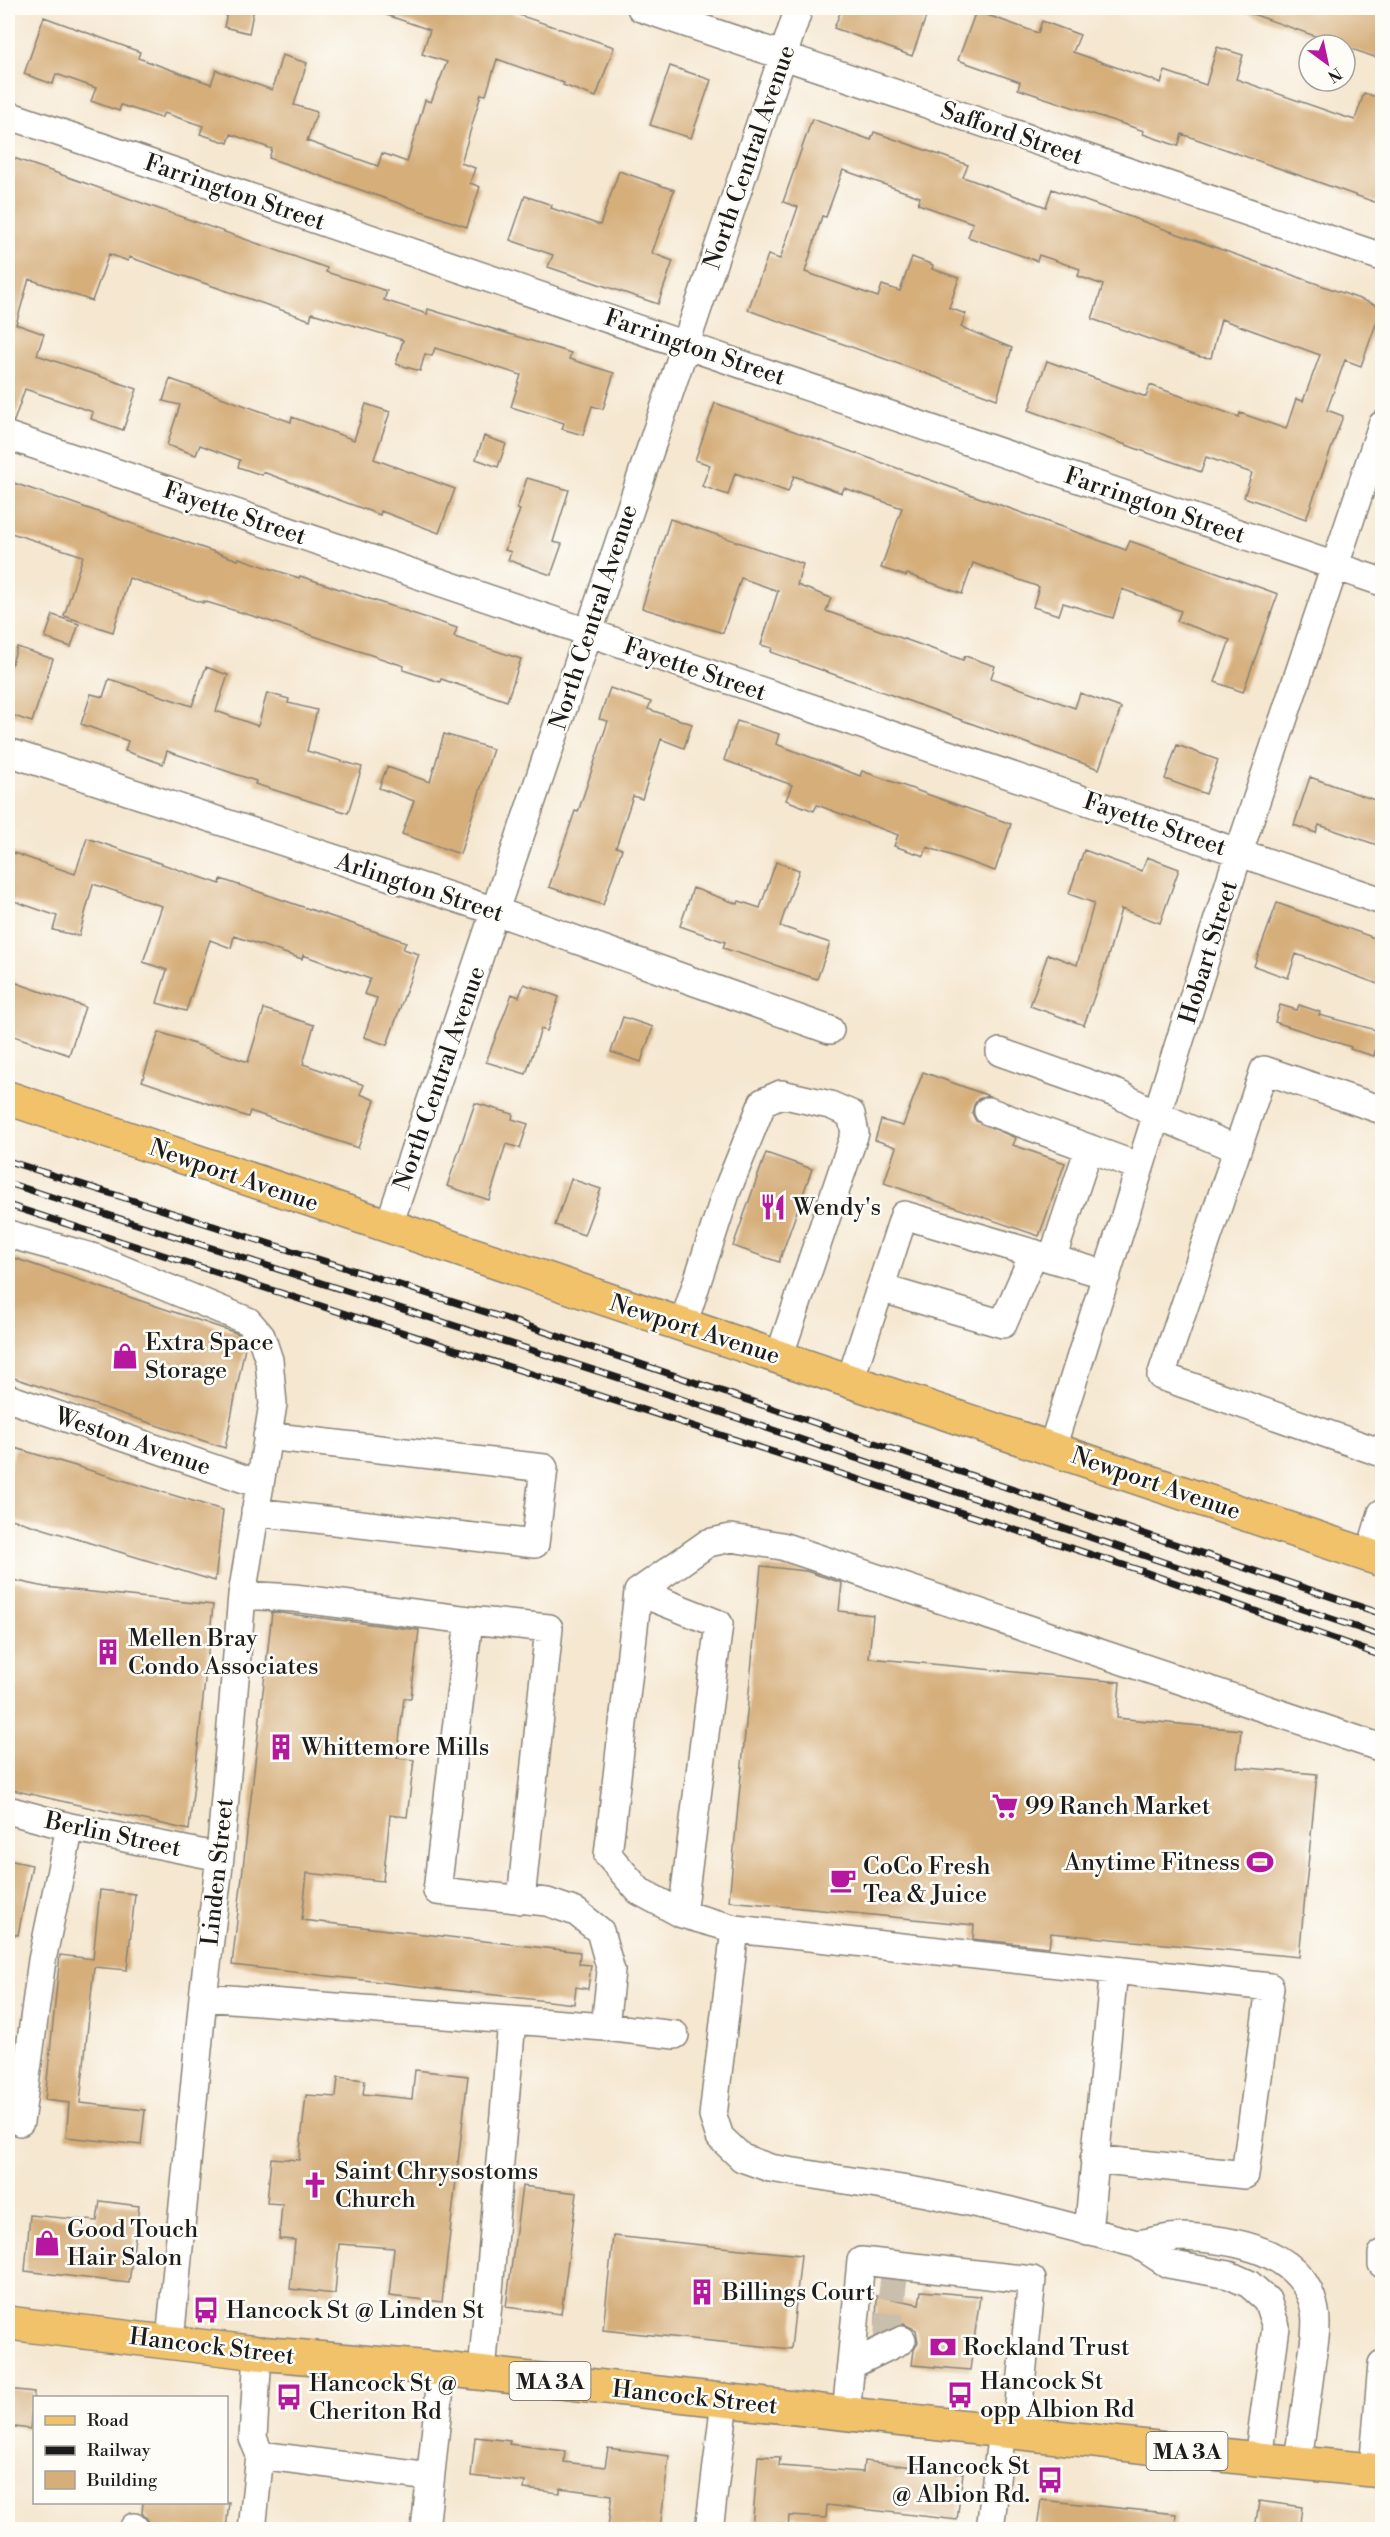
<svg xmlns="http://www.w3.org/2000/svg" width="1390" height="2537" font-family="'Libre Bodoni',serif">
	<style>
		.building { fill: #d5ae7a }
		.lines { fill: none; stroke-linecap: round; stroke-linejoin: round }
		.minor-tunnel { stroke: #cabeac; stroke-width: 27; stroke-dasharray: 27 14; stroke-linecap: butt }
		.minor-casing { stroke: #888276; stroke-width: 30 }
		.major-casing { stroke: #888276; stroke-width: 36 }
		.minor { stroke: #fff; stroke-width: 27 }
		.major { stroke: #f2c26a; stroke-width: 33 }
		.rail-casing { stroke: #1c1c1c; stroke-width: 7 }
		.rail { stroke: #fdfcf7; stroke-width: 4.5; stroke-dasharray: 14; stroke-linecap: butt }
		.labels { text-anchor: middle; stroke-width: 5; stroke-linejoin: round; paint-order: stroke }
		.shield { fill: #fdfcf7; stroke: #605f5e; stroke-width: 1.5 }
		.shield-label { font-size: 22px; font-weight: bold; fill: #1c1c1c }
		.street-label { font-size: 24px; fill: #1c1c1c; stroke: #fdfcf7 }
		.poi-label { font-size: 24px; fill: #1c1c1c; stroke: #fdfcf7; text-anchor: start }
	</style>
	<rect width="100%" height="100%" fill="#fdfcf7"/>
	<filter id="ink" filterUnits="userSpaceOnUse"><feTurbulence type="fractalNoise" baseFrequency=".0167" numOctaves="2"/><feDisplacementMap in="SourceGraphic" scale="12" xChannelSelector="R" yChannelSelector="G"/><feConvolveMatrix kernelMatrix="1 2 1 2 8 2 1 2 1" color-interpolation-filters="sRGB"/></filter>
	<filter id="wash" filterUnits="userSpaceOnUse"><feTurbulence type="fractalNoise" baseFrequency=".008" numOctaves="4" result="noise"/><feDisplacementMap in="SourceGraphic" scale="24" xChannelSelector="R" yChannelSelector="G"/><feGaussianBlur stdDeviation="1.35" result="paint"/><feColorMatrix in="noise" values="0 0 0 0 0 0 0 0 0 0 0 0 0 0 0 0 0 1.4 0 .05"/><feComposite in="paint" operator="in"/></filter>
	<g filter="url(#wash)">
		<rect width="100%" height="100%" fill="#f5e7d0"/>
		<g id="blocks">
			<path class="building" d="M228 8H254L249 33 224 27Z
				M376 8H498L614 47 596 97 563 85 564 83 497 59 486 95 481 94 461 163 475 168 470 183 480 187 467 227 269 158 272 149 231 134 228 143 200 134 203 126 164 113 161 118 121 105 119 111 91 101 96 88 56 74 53 84 24 74 44 17 140 52 138 58 211 84 216 70 272 90 282 55 307 63 294 105 317 112 307 141 378 166 382 153 407 162 425 100 431 102 447 62 422 54 430 30 375 11Z
				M842 8H901L926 17 912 56 834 28Z
				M1244 8H1383V60L1244 11Z
				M976 11 1038 33 1042 21 1080 35 1073 52 1161 83 1165 71 1206 85 1217 47 1243 55 1236 79 1342 116 1355 120 1364 93 1383 99V205L1182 134 1178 146 1143 134 1144 131 1018 89 1020 82 958 60Z
				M670 66 711 80 691 138 650 125Z
				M812 119 871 140 874 132 968 165 963 177 1046 207 1052 189 1382 307 1361 366 1345 360 1327 410 1343 416 1306 519 1244 497 1252 473 1206 457 1201 472 1029 410 1047 361 1146 397 1150 385 1239 417 1240 413 1286 429 1296 399 1303 401 1320 355 1221 319 1211 358 1200 357 1092 319 1103 285 1078 276 1080 269 1039 255 1037 261 968 237 973 223 918 204 920 197 843 170 826 217 822 216 805 272 878 297 882 285 900 291 912 257 933 265 932 269 959 278 949 308 966 314 961 327 1012 348 997 399 748 310 768 255 780 259 798 207 783 202Z
				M8 156 327 268 326 272 387 291 384 300 427 314 428 309 571 353 569 359 614 373 603 409 592 406 583 435 562 429 564 423 511 407 521 375 435 348 432 356 425 354 420 371 396 364 403 340 312 313 310 320 129 257 128 261 109 254 92 301 29 279 16 324 44 334 37 355 137 389 123 430 91 419 93 412 25 389 14 421H8V256L15 232 8 230Z
				M619 171 674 190 652 253 673 261 658 304 548 267 553 255 510 240 525 196 552 205 551 208 600 225Z
				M170 379 291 422 292 417 354 440 366 404 390 412 374 459 455 489 439 533 381 511 380 515 263 472 262 475 238 467 240 460 200 445 196 455 167 445 180 405 163 401Z
				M715 403 1126 550 1130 541 1278 594 1243 692 1215 682 1230 640 1177 621 1181 611 1122 589 1113 618 1063 603 1059 615 1033 607 1039 587 973 563 962 594 907 574 906 576 881 568 902 508 844 488 842 493 794 476 788 492 735 473 728 495 702 486 710 465 695 460Z
				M484 436 506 444 498 467 476 459Z
				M527 478 569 490 553 542 562 544 551 575 508 560 511 552 505 550 520 510 517 509Z
				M8 481 238 560 239 558 299 578 300 576 457 628 454 637 521 659 507 701 441 679 440 682 403 670 404 666 263 619 203 601V603L129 578 113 632 64 616 83 556 8 532Z
				M670 519 803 564 797 585 831 598 826 611 963 660 965 656 995 666 991 678 1075 708 1080 693 1121 708 1099 769 771 652 772 648 761 645 778 591 741 578 723 633 642 608Z
				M53 615 79 624 71 647 45 638Z
				M17 647 53 659 32 722 8 714V676Z
				M206 667 228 675 216 711 258 726 267 693 289 699 288 703 317 710 307 751 362 767 348 813 255 784 256 781 167 751 163 764 125 751 128 741 81 724 91 694 103 697 109 679 192 706Z
				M610 688 651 702 648 709 692 724 684 748 661 739 642 799 633 796 616 847 622 849 603 905 549 887 575 811 578 812 608 721 599 719Z
				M737 721 779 734 776 744 860 776 862 771 1011 824 995 871 927 847 924 856 894 846 898 835 817 805 814 811 786 800 792 785 724 760Z
				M444 734 493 749 460 854 402 834 414 801 379 788 387 767 430 782Z
				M1177 745 1218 760 1206 794 1165 779Z
				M1310 777 1383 803V847L1319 825 1316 833 1294 825Z
				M87 838 220 884 221 879 406 942 403 949 419 954 387 1045 364 1037 377 998 364 994 370 979 303 955 302 959 234 936 231 948 210 940 186 1011 157 1003 167 970 143 962 162 906 93 884 79 936 53 930 57 916 8 899V851L75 874Z
				M1084 850 1142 871 1147 857 1179 869 1160 923 1121 909 1107 960 1084 1025 1030 1006 1048 954 1077 965 1094 903 1069 894Z
				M776 862 799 870 780 926 830 943 817 979 723 948 725 942 680 926 693 888 738 904 739 901 760 908Z
				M1277 903 1383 941V986L1296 954 1288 978 1254 966Z
				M8 980 85 1007 69 1055 8 1034Z
				M524 984 559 997 547 1031 541 1029 526 1074 486 1062 512 994 519 997Z
				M1280 1005 1297 1010 1299 1005 1320 1012 1319 1015 1380 1031 1374 1056 1350 1049 1351 1047 1275 1022Z
				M264 1009 314 1025 303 1064 364 1085 360 1094 375 1100 358 1148 250 1111 248 1117 142 1081 159 1032 248 1062Z
				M623 1017 653 1027 641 1062 611 1052Z
				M923 1072 989 1096 978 1099 974 1105 972 1113 976 1121 1016 1138 1013 1145 1065 1163 1039 1236 884 1183 896 1147 875 1140 881 1120 903 1126Z
				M475 1103 513 1114 512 1119 528 1124 520 1148 506 1144 489 1200 447 1186Z
				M766 1153 812 1169 779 1262 733 1246Z
				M571 1179 601 1189 584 1235 555 1225Z
				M8 1256 239 1334 246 1342 225 1448 8 1376Z
				M15 1448 223 1510 215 1581 8 1518V1474Z
				M761 1566 806 1571 842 1583 839 1611 873 1615 869 1658 1120 1682 1117 1718 1241 1730 1237 1767 1317 1774 1299 1957 1051 1933 1049 1947 973 1939 974 1925 729 1901Z
				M8 1579 45 1587 213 1605 189 1830 8 1789Z
				M272 1612 419 1630 411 1698H404L397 1758 414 1760 407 1817 390 1815 383 1881 307 1873 302 1920 580 1952 579 1964 591 1965 588 1989 576 1987 574 2004 232 1965Z
				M8 1860 32 1865 18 1935 8 1934Z
				M100 1890 135 1894 127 1970 94 1967 80 2103 145 2110 141 2145 66 2137 69 2103 45 2100 60 1955 93 1959Z
				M415 2070 468 2076 442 2302 389 2296 394 2248 339 2244 335 2294 290 2289 295 2240 279 2239 282 2204 267 2203 271 2158 299 2160 306 2095 336 2097 338 2077 365 2080 363 2094 412 2099Z
				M522 2186 577 2193 561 2314 506 2307Z
				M100 2201 139 2206 129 2283 25 2271 30 2215 97 2221Z
				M613 2236 801 2255 791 2349 603 2330Z
				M921 2291 980 2296 970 2370 912 2365 914 2350 918 2342 916 2330 904 2324 893 2327 876 2325 877 2296 919 2304Z
				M8 2389 34 2392 30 2429 8 2426Z
				M475 2437 510 2441 509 2444 565 2451 564 2462 605 2467 608 2448 669 2456 660 2529 608 2527 612 2495 560 2488V2493L524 2489 525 2482 471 2476Z
				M758 2456 780 2457 779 2466 863 2472 864 2461 963 2473 957 2520 827 2505 826 2518 789 2516 788 2529H752Z
				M1041 2500 1176 2514 1175 2529H1037Z
				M1259 2501 1302 2507 1299 2529H1255Z
				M143 2502H229L226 2529H150L148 2520 142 2513Z"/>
		</g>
	</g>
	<g filter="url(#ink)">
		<use href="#blocks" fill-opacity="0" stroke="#888276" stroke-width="1.5"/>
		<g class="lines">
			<path class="minor-tunnel" d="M887 2340 894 2276"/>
			<g class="minor-casing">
				<path id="minor" d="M641 8 1382 257
					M8 115 1382 582
					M8 436 1382 901
					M8 752 495 911 830 1030
					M1000 1052 1118 1094 1157 1115 1237 1149
					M1382 1110 1264 1070 1161 1376 1382 1453
					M988 1111 1140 1167
					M388 1228 799 8
					M8 1234 95 1258 248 1321 261 1336 269 1360 273 1404 242 1595 220 1857 203 1997 170 2341
					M1052 1259 1089 1148
					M880 1288 1003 1324 1034 1253
					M683 1325 726 1193 763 1102 781 1094 830 1105 851 1114 855 1133 779 1357
					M850 1381 904 1215 1107 1275
					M8 1398 259 1484
					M1052 1448 1239 852 1382 425
					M255 1512 535 1544 544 1468 267 1436
					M1369 1556 1382 1513
					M638 1592 708 1543 731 1538 782 1546 1382 1748
					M242 1595 294 1598 469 1620
					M8 1810 70 1827 220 1857
					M521 1900 549 1628 469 1620 437 1891 547 1902 576 1912 600 1931 611 1971 605 2027
					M682 1914 719 1624 638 1592 608 1855 639 1891 682 1914 735 1929
					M203 1997 605 2027 675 2035
					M20 2122 42 1960 70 1827
					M1094 2159 1245 2175 1270 1987 1114 1970
					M1088 2232 1114 1970 735 1929 713 2116 720 2137 742 2158 770 2168 927 2193 1011 2211 1137 2244 1168 2264 1229 2275 1249 2284 1267 2300 1276 2327 1258 2459
					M1137 2244C1151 2242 1168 2237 1182 2237 1233 2239 1304 2250 1315 2311 1318 2329 1313 2349 1311 2366 1307 2398 1302 2430 1298 2462
					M1382 2254V2264
					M851 2365 902 2340
					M482 2373 512 2020
					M846 2414 861 2261 1032 2280 1016 2432
					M260 2455 430 2477
					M1373 2470 1382 2364
					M134 2530V2527
					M252 2530 260 2455 253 2438 258 2353
					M425 2530 442 2369
					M709 2530 725 2401
					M990 2530 1002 2430"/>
			</g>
			<g class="major-casing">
				<path id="major" d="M8 1098 1382 1560
					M8 2323 258 2353 442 2369 1258 2459 1382 2471"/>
			</g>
			<use href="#minor" class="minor"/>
			<use href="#major" class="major"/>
			<g class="rail-casing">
				<path id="rail" d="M8 1161 501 1317 1382 1614
					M8 1183 628 1381 1382 1636
					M8 1205 1139 1570 1382 1656"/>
			</g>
			<use href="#rail" class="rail"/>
		</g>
	</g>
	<defs>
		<g id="restaurant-bare" transform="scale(2.07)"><path d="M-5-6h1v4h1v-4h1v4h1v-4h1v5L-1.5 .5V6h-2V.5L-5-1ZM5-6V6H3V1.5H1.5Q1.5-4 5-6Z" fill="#b5179e" stroke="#fdfcf7" stroke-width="2.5" paint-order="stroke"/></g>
		<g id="shop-bare" transform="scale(2.07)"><path d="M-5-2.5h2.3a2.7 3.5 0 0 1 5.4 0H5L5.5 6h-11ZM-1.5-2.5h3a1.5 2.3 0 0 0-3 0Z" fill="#b5179e" stroke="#fdfcf7" stroke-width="2.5" paint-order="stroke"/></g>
		<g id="building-bare" transform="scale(2.07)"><path d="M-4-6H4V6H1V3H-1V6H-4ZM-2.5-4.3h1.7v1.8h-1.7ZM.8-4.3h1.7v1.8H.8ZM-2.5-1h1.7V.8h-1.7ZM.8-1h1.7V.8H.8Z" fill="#b5179e" stroke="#fdfcf7" stroke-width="2.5" paint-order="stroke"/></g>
		<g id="supermarket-bare" transform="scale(2.07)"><path d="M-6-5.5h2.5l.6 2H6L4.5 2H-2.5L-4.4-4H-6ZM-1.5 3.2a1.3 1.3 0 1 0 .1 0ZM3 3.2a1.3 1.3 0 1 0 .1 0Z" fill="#b5179e" stroke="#fdfcf7" stroke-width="2.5" paint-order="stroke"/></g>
		<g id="stadium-bare" transform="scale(2.07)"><path d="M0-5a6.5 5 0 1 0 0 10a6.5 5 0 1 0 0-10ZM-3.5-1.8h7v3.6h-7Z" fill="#b5179e" stroke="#fdfcf7" stroke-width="2.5" paint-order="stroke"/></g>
		<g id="cafe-bare" transform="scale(2.07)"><path d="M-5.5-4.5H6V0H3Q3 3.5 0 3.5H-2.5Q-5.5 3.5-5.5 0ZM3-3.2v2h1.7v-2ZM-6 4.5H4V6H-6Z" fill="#b5179e" stroke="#fdfcf7" stroke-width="2.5" paint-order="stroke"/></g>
		<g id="church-bare" transform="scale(2.07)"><path d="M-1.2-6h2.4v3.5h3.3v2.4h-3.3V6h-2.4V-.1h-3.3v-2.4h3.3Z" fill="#b5179e" stroke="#fdfcf7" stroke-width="2.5" paint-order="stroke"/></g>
		<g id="bus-bare" transform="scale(2.07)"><path d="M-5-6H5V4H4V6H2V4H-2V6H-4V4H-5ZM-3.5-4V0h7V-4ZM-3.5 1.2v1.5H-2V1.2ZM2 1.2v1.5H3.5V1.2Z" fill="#b5179e" stroke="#fdfcf7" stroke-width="2.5" paint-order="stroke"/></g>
		<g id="bank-bare" transform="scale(2.07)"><path d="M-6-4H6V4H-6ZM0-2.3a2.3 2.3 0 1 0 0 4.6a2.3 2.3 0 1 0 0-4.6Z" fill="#b5179e" stroke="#fdfcf7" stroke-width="2.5" paint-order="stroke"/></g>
	</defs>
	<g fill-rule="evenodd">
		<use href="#restaurant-bare" x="773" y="1207"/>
		<use href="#shop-bare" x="125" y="1356"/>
		<use href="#building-bare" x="108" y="1652"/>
		<use href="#building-bare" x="281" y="1747"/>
		<use href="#supermarket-bare" x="1005" y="1806"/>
		<use href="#stadium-bare" x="1260" y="1862"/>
		<use href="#cafe-bare" x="843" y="1880"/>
		<use href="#church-bare" x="315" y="2185"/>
		<use href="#shop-bare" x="47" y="2243"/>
		<use href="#building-bare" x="702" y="2292"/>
		<use href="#bus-bare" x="206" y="2310"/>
		<use href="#bank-bare" x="943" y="2347"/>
		<use href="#bus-bare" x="960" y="2395"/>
		<use href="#bus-bare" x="289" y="2397"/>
		<use href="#bus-bare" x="1050" y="2480"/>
	</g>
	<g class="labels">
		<g class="shield">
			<rect x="509.5" y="2362" width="81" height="38" rx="4.5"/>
			<rect x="1146.5" y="2432" width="81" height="38" rx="4.5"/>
		</g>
		<g class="shield-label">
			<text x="550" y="2389">MA 3A</text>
			<text x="1187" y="2459">MA 3A</text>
		</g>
		<g class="street-label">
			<text transform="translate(1012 133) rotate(19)" y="8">Safford Street</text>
			<text transform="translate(749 157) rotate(-71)" y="8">North Central Avenue</text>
			<text transform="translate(235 192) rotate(19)" y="8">Farrington Street</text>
			<text transform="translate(695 347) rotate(19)" y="8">Farrington Street</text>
			<text transform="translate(1155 505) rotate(19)" y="8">Farrington Street</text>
			<text transform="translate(235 513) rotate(19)" y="8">Fayette Street</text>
			<text transform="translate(593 617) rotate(-72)" y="8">North Central Avenue</text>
			<text transform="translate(695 669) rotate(19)" y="8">Fayette Street</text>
			<text transform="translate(1155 824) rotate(19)" y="8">Fayette Street</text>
			<text transform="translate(420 887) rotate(18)" y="8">Arlington Street</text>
			<text transform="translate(1208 952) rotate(-73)" y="8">Hobart Street</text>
			<text transform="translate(439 1078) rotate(-71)" y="8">North Central Avenue</text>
			<text transform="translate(234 1175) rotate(19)" y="8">Newport Avenue</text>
			<text transform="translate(695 1329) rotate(18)" y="8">Newport Avenue</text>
			<text transform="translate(133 1441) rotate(19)" y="8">Weston Avenue</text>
			<text transform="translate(1156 1483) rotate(19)" y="8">Newport Avenue</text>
			<text transform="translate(113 1834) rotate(12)" y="8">Berlin Street</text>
			<text transform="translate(217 1872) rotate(-84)" y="8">Linden Street</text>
			<text transform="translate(212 2346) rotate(7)" y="8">Hancock Street</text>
			<text transform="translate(695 2397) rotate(6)" y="8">Hancock Street</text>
		</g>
		<g class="poi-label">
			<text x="793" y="1215">Wendy's</text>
			<text x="145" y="1350">Extra Space<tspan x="145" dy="28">Storage</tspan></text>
			<text x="128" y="1646">Mellen Bray<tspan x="128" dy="28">Condo Associates</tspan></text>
			<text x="301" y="1755">Whittemore Mills</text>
			<text x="1025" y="1814">99 Ranch Market</text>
			<text x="1240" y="1870" text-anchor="end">Anytime Fitness</text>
			<text x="863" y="1874">CoCo Fresh<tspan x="863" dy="28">Tea &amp; Juice</tspan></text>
			<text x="335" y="2179">Saint Chrysostoms<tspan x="335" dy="28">Church</tspan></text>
			<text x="67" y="2237">Good Touch<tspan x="67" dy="28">Hair Salon</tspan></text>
			<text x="722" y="2300">Billings Court</text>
			<text x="226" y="2318">Hancock St @ Linden St</text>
			<text x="963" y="2355">Rockland Trust</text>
			<text x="980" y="2389">Hancock St<tspan x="980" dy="28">opp Albion Rd</tspan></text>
			<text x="309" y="2391">Hancock St @<tspan x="309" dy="28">Cheriton Rd</tspan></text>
			<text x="1030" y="2474" text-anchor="end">Hancock St<tspan x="1030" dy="28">@ Albion Rd.</tspan></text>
		</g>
	</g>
	<rect width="1390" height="2537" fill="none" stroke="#fdfcf7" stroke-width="30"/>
	<rect x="33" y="2396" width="195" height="108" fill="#fdfcf7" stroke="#a3a29f" stroke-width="1.5"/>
	<rect x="45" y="2416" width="30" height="9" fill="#f2c26a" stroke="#a3a29f" stroke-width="1.5"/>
	<text x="87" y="2426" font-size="18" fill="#1c1c1c">Road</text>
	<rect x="45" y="2446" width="30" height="9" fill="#1c1c1c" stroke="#a3a29f" stroke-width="1.5"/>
	<text x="87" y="2456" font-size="18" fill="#1c1c1c">Railway</text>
	<rect x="45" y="2471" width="30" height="18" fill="#d5ae7a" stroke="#a3a29f" stroke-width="1.5"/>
	<text x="87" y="2486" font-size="18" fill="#1c1c1c">Building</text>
	<g transform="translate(1327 63) rotate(147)"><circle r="28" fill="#fdfcf7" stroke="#a3a29f" stroke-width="1.5"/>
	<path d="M0-4.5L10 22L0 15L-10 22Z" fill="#b5179e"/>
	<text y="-9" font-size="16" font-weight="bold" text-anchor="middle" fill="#1c1c1c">N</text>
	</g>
</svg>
